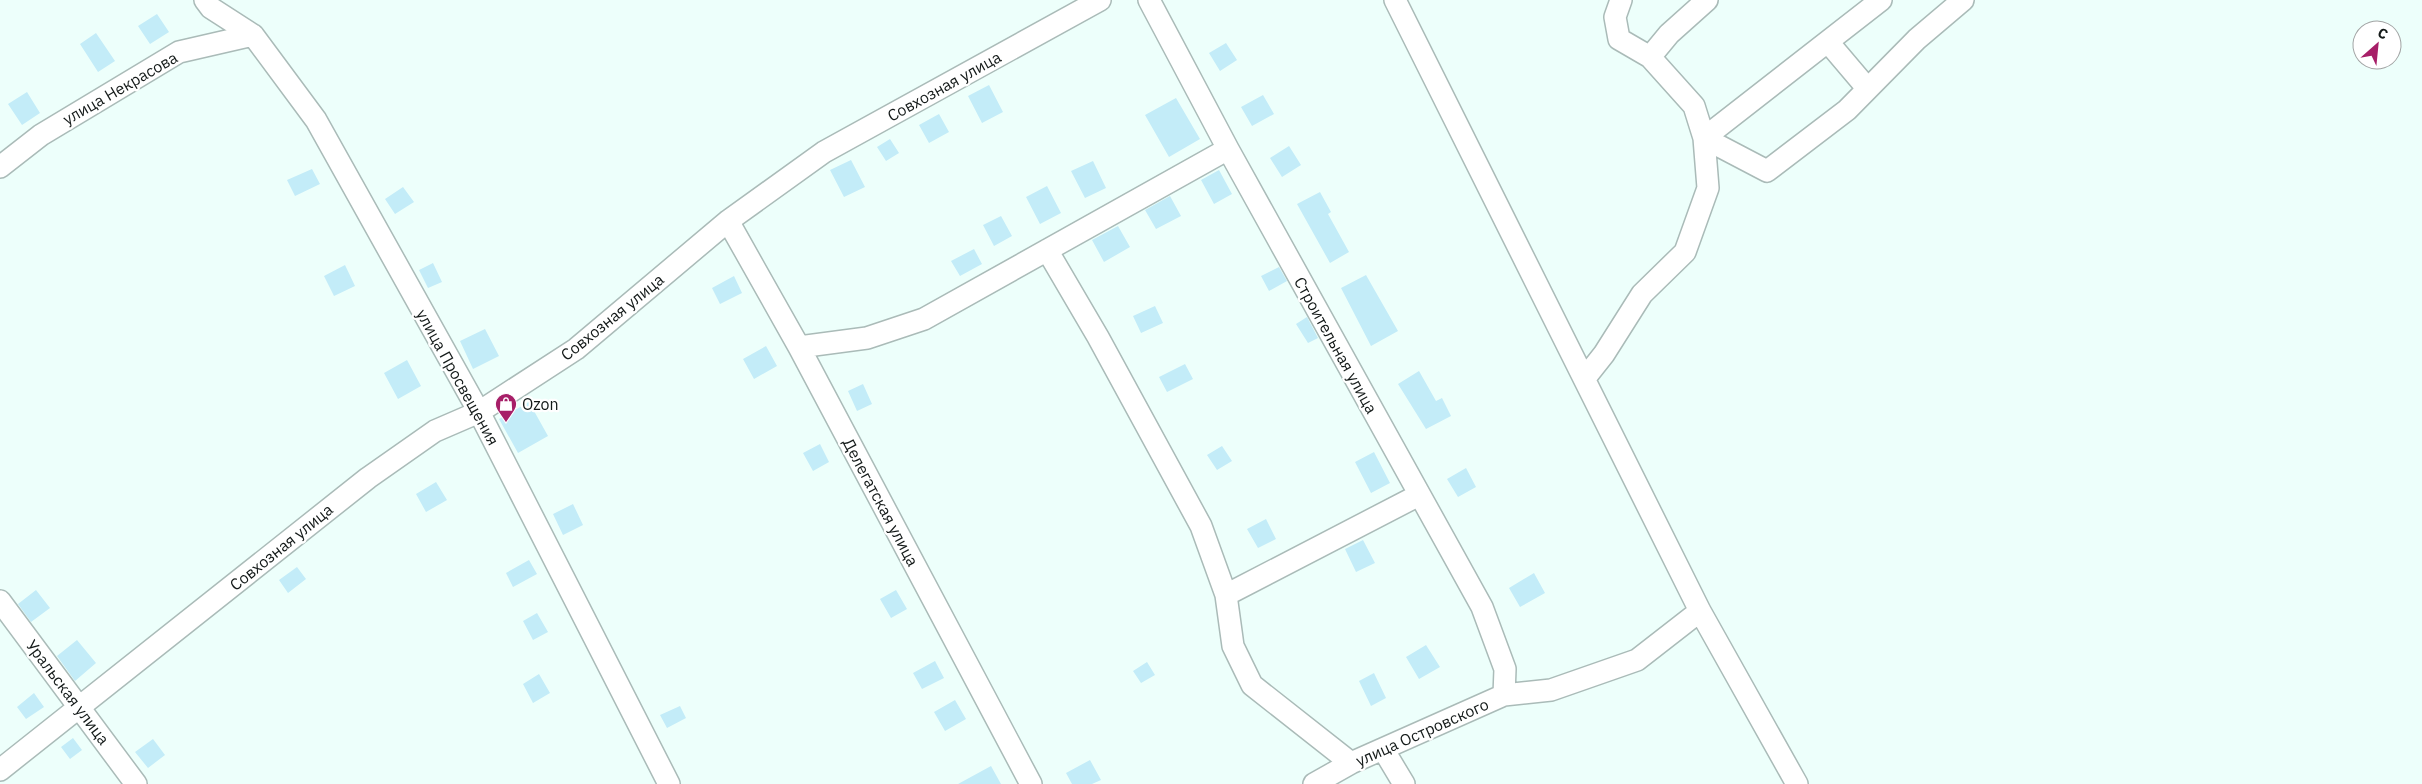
<svg xmlns="http://www.w3.org/2000/svg" width="2422" height="784" font-family="'IBM Plex Sans',sans-serif">
	<style>
		.building { fill: #c3ecf8 }
		.lines { fill: none; stroke-linecap: round; stroke-linejoin: round }
		.minor-casing { stroke: #aabbb8; stroke-width: 24 }
		.minor { stroke: #fff; stroke-width: 21 }
		.labels { text-anchor: middle; stroke-width: 4.5; stroke-linejoin: round; paint-order: stroke }
		.street-label { font-size: 16px; fill: #131918; stroke: #fff }
		.poi-label { font-size: 16px; fill: #131918; stroke: #fff; text-anchor: start }
	</style>
	<rect width="100%" height="100%" fill="#edfffb"/>
	<path class="building" d="M157 14 169 32 150 44 138 26Z
		M96 33 115 61 98 72 80 44Z
		M1226 43 1237 60 1220 71 1209 53Z
		M989 85 1003 112 982 123 968 96Z
		M27 92 40 113 22 125 8 104Z
		M1263 95 1274 114 1252 126 1241 107Z
		M1176 98 1200 139 1169 157 1145 115Z
		M939 114 949 132 929 143 919 125Z
		M890 139 899 153 886 161 877 147Z
		M1289 146 1301 165 1282 177 1270 158Z
		M851 160 865 187 844 197 830 170Z
		M1093 161 1106 188 1085 198 1071 171Z
		M312 169 320 184 295 196 287 180Z
		M1219 170 1232 194 1214 204 1201 180Z
		M1047 186 1061 213 1040 224 1026 197Z
		M403 187 414 202 395 214 385 199Z
		M1320 192 1331 212 1328 214 1349 252 1330 263 1297 204Z
		M1170 196 1181 216 1156 229 1145 210Z
		M1001 216 1012 236 994 246 983 225Z
		M1118 226 1130 247 1104 262 1092 240Z
		M974 249 982 264 960 276 951 261Z
		M433 263 442 282 428 288 419 270Z
		M345 265 355 286 334 296 324 276Z
		M1279 267 1287 281 1269 291 1261 276Z
		M1366 275 1398 331 1371 346 1341 288Z
		M734 276 742 293 720 304 712 288Z
		M1155 306 1163 323 1141 333 1133 316Z
		M1307 317 1318 338 1308 343 1296 324Z
		M485 329 499 356 473 369 460 341Z
		M766 346 777 366 754 379 743 359Z
		M407 360 421 386 398 399 384 373Z
		M1185 364 1193 379 1167 392 1159 377Z
		M1419 371 1436 401 1442 398 1451 416 1426 429 1398 384Z
		M863 384 872 404 857 411 848 391Z
		M529 402 548 436 518 453 499 419Z
		M820 444 829 462 813 471 803 453Z
		M1222 446 1232 461 1217 470 1207 455Z
		M1374 452 1390 483 1371 493 1355 462Z
		M1466 468 1476 487 1458 497 1447 479Z
		M436 482 447 500 426 512 416 494Z
		M573 504 583 525 563 535 553 514Z
		M1266 519 1276 539 1258 548 1247 529Z
		M1363 540 1375 563 1356 572 1345 549Z
		M529 560 537 574 513 587 506 573Z
		M297 567 306 579 288 593 279 580Z
		M1534 573 1545 593 1520 607 1509 588Z
		M36 590 50 608 31 622 18 604Z
		M896 590 907 609 891 618 880 599Z
		M537 613 548 632 533 640 523 621Z
		M77 640 96 663 75 681 57 656Z
		M1426 645 1440 667 1419 679 1406 657Z
		M935 661 944 678 922 689 913 673Z
		M1147 662 1155 675 1141 683 1133 671Z
		M1374 673 1386 698 1371 706 1359 681Z
		M539 674 550 693 533 703 523 684Z
		M34 693 44 707 26 719 17 707Z
		M955 700 966 719 945 731 934 712Z
		M680 706 686 718 667 728 660 715Z
		M73 738 82 750 70 759 61 747Z
		M153 739 165 755 148 768 135 752Z
		M1090 760 1101 780 1092 784H1072L1066 773Z
		M991 766 1001 784H958Z"/>
	<g class="lines">
		<g class="minor-casing">
			<path id="minor" d="M205 0 211 8 253 35 316 120 479 412 669 784
				M1149 0 1228 149 1482 607 1505 669 1504 695
				M1395 0 1700 611 1797 784
				M1881 0 1704 138 1767 171 1847 110 1917 39 1963 0
				M1828 42 1867 88
				M1650 57 1669 34 1707 0
				M0 167 41 135 179 52 253 35
				M728 221 799 347 1031 784
				M1047 250 1098 337 1201 526 1226 595 1233 646 1252 685 1351 763
				M799 347 867 338 924 319 1228 149
				M1585 378 1604 354 1642 294 1685 252 1708 188 1704 138 1694 106 1650 57 1619 39 1615 17 1621 0
				M1226 595 1419 495
				M0 601 136 784
				M1383 749 1404 784
				M0 770 368 478 435 431 479 412 576 349 728 221 824 152 1100 0
				M1314 784 1351 763 1504 695 1551 690 1637 660 1700 611"/>
		</g>
		<use href="#minor" class="minor"/>
	</g>
	<defs>
		<g id="shop-pin" transform="scale(1.125)"><path d="M0 17L-7.5 6A9.5 9.5 0 1 1 7.5 6Z" fill="#a71f68" stroke="#fff"/><path d="M-5-2.5h2.3a2.7 3.5 0 0 1 5.4 0H5L5.5 6h-11ZM-1.5-2.5h3a1.5 2.3 0 0 0-3 0Z" fill="#fff"/></g>
	</defs>
	<g fill-rule="evenodd">
		<use href="#shop-pin" x="506" y="404"/>
	</g>
	<g class="labels">
		<g class="street-label">
			<text transform="translate(944 86) rotate(-29)" y="6">Совхозная улица</text>
			<text transform="translate(120 88) rotate(-30)" y="6">улица Некрасова</text>
			<text transform="translate(612 317) rotate(-39)" y="6">Совхозная улица</text>
			<text transform="translate(1336 345) rotate(61)" y="6">Строительная улица</text>
			<text transform="translate(458 377) rotate(61)" y="6">улица Просвещения</text>
			<text transform="translate(881 502) rotate(62)" y="6">Делегатская улица</text>
			<text transform="translate(281 547) rotate(-39)" y="6">Совхозная улица</text>
			<text transform="translate(68 692) rotate(53)" y="6">Уральская улица</text>
			<text transform="translate(1422 732) rotate(-24)" y="6">улица Островского</text>
		</g>
		<g class="poi-label">
			<text x="522" y="410">Ozon</text>
		</g>
	</g>
	<g transform="translate(2377 45) rotate(27)"><circle r="24" fill="#ffffff" stroke="#a1a3a3"/>
	<path d="M0-4L9 19L0 12L-9 19Z" fill="#a71f68"/>
	<text y="-8" font-size="14" font-weight="bold" text-anchor="middle" fill="#131918">С</text>
	</g>
</svg>
